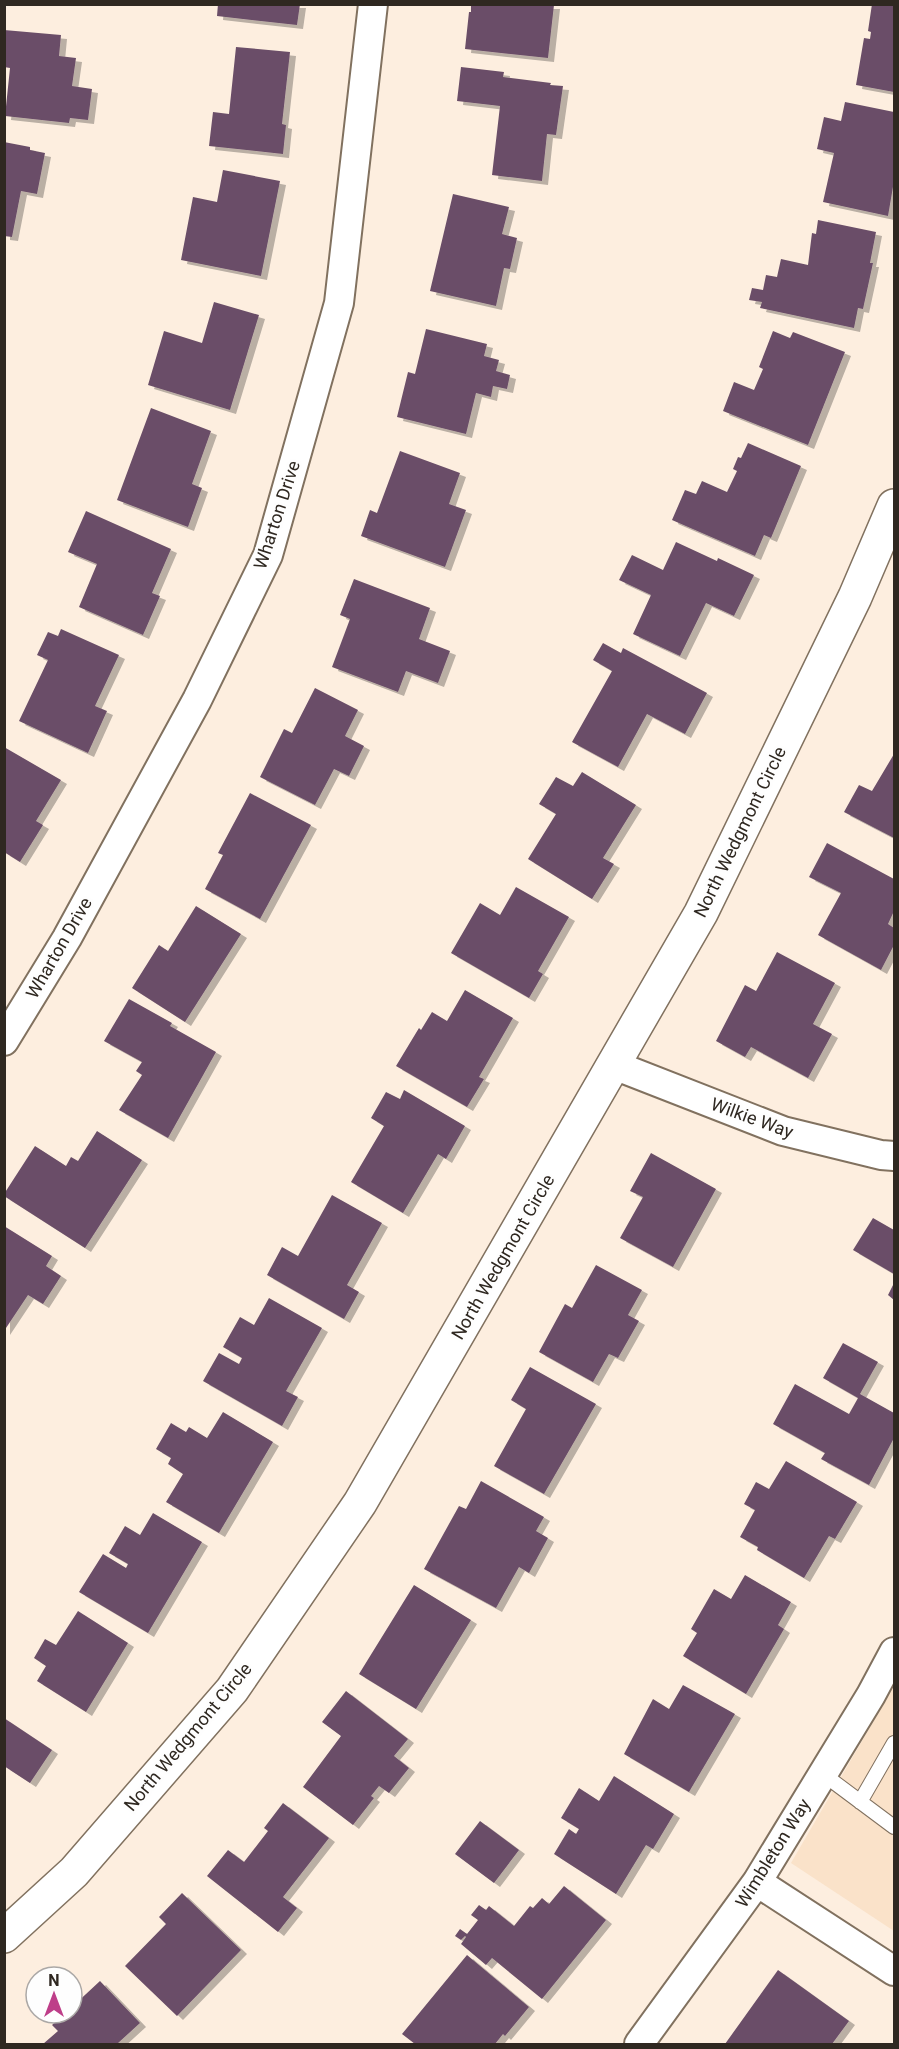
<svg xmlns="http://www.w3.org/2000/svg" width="899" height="2049" font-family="Roboto,sans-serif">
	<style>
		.built { fill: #fae2c9 }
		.building { fill: #6a4e67; filter: url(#shadow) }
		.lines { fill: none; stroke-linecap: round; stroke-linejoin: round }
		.lane-casing { stroke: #81715f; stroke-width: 16 }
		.street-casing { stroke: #81715f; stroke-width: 32 }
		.secondary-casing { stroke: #81715f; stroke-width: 36 }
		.lane { stroke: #fff; stroke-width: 14 }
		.street { stroke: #fff; stroke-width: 28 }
		.secondary { stroke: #fff; stroke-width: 33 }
		.labels { text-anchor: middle; stroke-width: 6; stroke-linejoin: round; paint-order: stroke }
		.street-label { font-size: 18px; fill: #2f2821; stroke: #fefefe }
	</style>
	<defs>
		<filter id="shadow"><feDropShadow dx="6" dy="4" stdDeviation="0" flood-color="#0004"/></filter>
	</defs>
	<rect width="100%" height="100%" fill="#fdeedf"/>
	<path class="built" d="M894 1686V1931L791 1863Z"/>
	<path class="building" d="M218 4H300L297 25 217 16Z
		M872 4H894V92L856 85 864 38 870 39 871 32 868 31Z
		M471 5H554L548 58 465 49 469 12H471Z
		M4 30 61 35 59 56 76 58 72 86 92 89 88 120 70 118 69 123 5 116 10 68 4 67Z
		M236 47 290 52 282 124 286 125 283 154 209 146 213 112 229 114Z
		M461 67 504 72 503 77 551 83 550 85 563 86 556 135 547 134 542 181 492 175 500 106 457 101Z
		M845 102 894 112V181L888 216 823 202 834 153 817 149 824 117 841 121Z
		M4 142 30 147V150L45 153 37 194 21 191 12 237 4 236Z
		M223 170 280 181 261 276 181 260 193 197 217 202Z
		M453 194 509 207 502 234 517 238 510 269 504 268 496 306 430 291Z
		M818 220 876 232 870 263H873L863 309 858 308 854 328 760 308 762 302 749 300 752 288 763 290 766 275 777 277 781 259 808 265 812 233 816 234Z
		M214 302 259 315 230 410 148 385 164 331 202 343Z
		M426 329 487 344 484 356 499 360 496 371 510 375 507 389 493 386 491 397 476 393 466 434 397 417 408 372 415 374Z
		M773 331 790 338 793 332 845 352 808 445 723 411 734 382 754 390 763 369 759 367Z
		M151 408 211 431 192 484 202 488 188 527 117 500Z
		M748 443 801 466 771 538 764 535 755 556 672 520 685 490 696 494 702 481 727 492 737 471 733 469 738 457 741 458Z
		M400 451 460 473 449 504 466 510 445 567 361 536 370 510 377 513Z
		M86 511 171 549 152 593 160 596 143 635 79 607 97 564 68 552Z
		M676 542 717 561 718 558 754 575 734 616 706 603 680 656 633 634 651 595 619 580 632 555 663 570Z
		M354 579 430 608 419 639 450 651 438 683 406 671 398 692 332 667 350 619 340 615Z
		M61 629 119 655 95 706 107 711 88 753 19 721 48 660 37 655 48 632 58 636Z
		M603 643 621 653 623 648 707 693 685 734 647 714 618 767 572 742 612 671 593 660Z
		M315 688 358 710 345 736 364 746 349 776 334 769 315 805 260 777 284 729 292 733Z
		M4 747 61 780 36 821 43 825 20 862 4 852Z
		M894 754V838L844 812 859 785 872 791Z
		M582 772 636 805 603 858 614 864 592 899 528 859 556 814 539 804 556 777 573 786Z
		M250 793 311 825 260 919 205 889 223 855 218 853Z
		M827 843 894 879V911L888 924 894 928V945L881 970 818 935 841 893 809 877Z
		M516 887 569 917 538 971 543 974 529 998 451 953 480 903 500 915Z
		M196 906 241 934 185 1022 132 988 159 945 168 951Z
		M777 952 835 983 813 1024 832 1034 808 1078 751 1047 745 1057 716 1041 745 985 756 991Z
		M465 990 513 1018 479 1077 484 1079 467 1107 396 1066 419 1028 421 1030 432 1012 447 1021Z
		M129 999 172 1023 170 1026 216 1052 168 1138 119 1110 142 1075 136 1071 142 1062 104 1041Z
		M404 1090 465 1126 446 1159 438 1154 403 1213 351 1182 384 1126 371 1118 386 1092 400 1099Z
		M97 1131 142 1160 85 1248 4 1196V1194L35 1146 66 1166 71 1157 78 1161Z
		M651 1153 716 1189 673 1267 620 1238 643 1197 630 1191Z
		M332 1195 382 1223 347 1285 359 1292 344 1319 267 1275 282 1247 298 1256Z
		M873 1218 894 1230V1274L853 1250Z
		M4 1226 52 1256 46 1266 61 1276 43 1304 28 1295 4 1331Z
		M596 1265 642 1290 628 1315 639 1321 618 1358 609 1354 593 1382 539 1352 565 1304 572 1308Z
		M894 1283V1300L888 1295Z
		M269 1298 322 1328 286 1391 298 1397 282 1426 203 1381 219 1353 239 1364 242 1358 223 1347 240 1317 254 1325Z
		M843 1343 878 1362 860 1394 894 1413V1438L869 1485 821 1459 825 1453 773 1424 795 1384 849 1414 858 1398 823 1378Z
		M530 1367 596 1404 544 1494 494 1466 526 1409 511 1400Z
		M223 1412 273 1442 219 1533 166 1502 183 1474 168 1464 171 1458 156 1449 171 1423 186 1432 189 1427 207 1438Z
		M786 1461 857 1502 835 1539 829 1536 804 1578 757 1550 758 1547 740 1537 755 1510 744 1504 756 1482 769 1489Z
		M481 1481 544 1517 536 1531 548 1538 529 1573 519 1567 496 1608 424 1569 459 1506 466 1509Z
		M153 1513 202 1542 148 1633 79 1592 103 1554 126 1568 128 1564 109 1553 125 1526 140 1535Z
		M745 1575 791 1602 778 1625 784 1629 746 1694 683 1656 697 1633 691 1629 714 1589 731 1599Z
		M414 1585 471 1620 416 1709 359 1674Z
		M78 1611 128 1643 86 1712 37 1681 46 1666 34 1658 45 1639 56 1645Z
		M683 1685 735 1714 689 1792 624 1754 653 1699 669 1709Z
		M346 1691 408 1739 394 1756 409 1768 389 1793 379 1786 371 1796 374 1798 353 1825 303 1787 341 1736 322 1722Z
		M4 1718 52 1750 30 1783 4 1766Z
		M614 1776 674 1814 653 1849 646 1845 616 1894 554 1854 569 1829 576 1834 579 1829 561 1818 579 1788 599 1801Z
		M283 1803 329 1838 283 1897 297 1908 278 1932 207 1876 228 1850 244 1862 268 1831 264 1828Z
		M480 1821 519 1850 494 1883 455 1854Z
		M564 1886 606 1920 542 1999 492 1958 486 1965 461 1944 466 1937 465 1936 461 1940 455 1936 460 1929 467 1934 478 1920 471 1915 479 1905 486 1910 489 1906 514 1926 530 1906 533 1908 542 1898 549 1904Z
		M182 1893 241 1950 177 2016 125 1966 166 1924 159 1917Z
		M467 1955 529 2007 505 2036 503 2034 495 2044H415L402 2034Z
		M778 1970 849 2021 832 2044H725Z
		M100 1981 140 2023 117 2044H43L58 2031 52 2025 65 2013H72V2007Z"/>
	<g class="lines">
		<g class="lane-casing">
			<path id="lane" d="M823 1774 894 1827
				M860 1802 894 1743"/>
		</g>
		<g class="street-casing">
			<path id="street" d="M4 1041 67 938 197 700 268 555 339 303 373 4
				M614 1065 783 1131 881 1155 894 1156
				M757 1882 894 1971
				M639 2044 757 1882 871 1695 894 1652"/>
		</g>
		<g class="secondary-casing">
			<path id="secondary" d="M4 1936 74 1872 232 1690 360 1503 701 913 855 597 894 506"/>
		</g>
		<use href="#lane" class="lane"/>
		<use href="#street" class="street"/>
		<use href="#secondary" class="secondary"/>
	</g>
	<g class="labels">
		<g class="street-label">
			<text transform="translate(277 515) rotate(-72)" y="6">Wharton Drive</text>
			<text transform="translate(740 832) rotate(-64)" y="6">North Wedgmont Circle</text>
			<text transform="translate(59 948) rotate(-60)" y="6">Wharton Drive</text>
			<text transform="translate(752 1118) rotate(20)" y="6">Wilkie Way</text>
			<text transform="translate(503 1257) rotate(-60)" y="6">North Wedgmont Circle</text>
			<text transform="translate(188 1737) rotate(-50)" y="6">North Wedgmont Circle</text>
			<text transform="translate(773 1853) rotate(-58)" y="6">Wimbleton Way</text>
		</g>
	</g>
	<rect width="899" height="2049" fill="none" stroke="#2f2821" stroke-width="12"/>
	<g transform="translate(54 1995)"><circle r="28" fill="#fefefe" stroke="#aba8a6" stroke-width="1.5"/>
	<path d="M0-4.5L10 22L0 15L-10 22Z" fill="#be3e89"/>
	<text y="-9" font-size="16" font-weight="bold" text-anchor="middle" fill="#2f2821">N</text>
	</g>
</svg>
